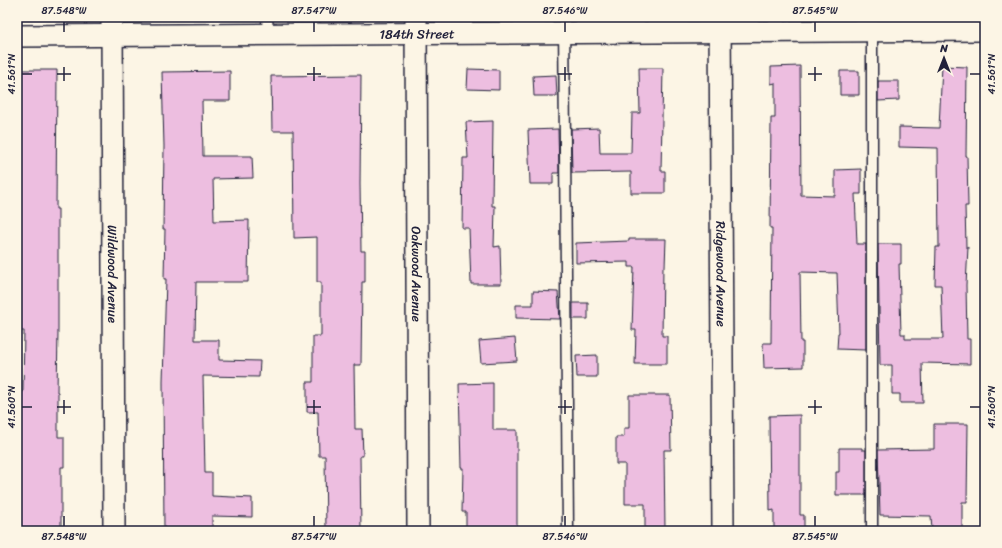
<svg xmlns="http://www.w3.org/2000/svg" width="1002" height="548" font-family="Sriracha,sans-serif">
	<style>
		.building { fill: #edbee0; stroke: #22223b }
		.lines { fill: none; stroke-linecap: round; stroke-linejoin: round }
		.service-casing { stroke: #22223b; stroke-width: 13 }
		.minor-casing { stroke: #22223b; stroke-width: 24 }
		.service { stroke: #fcf5e5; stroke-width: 10 }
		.minor { stroke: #fcf5e5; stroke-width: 21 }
		.ticks { fill: none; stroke: #22223b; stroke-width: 1.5 }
		.labels { text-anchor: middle; stroke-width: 4; stroke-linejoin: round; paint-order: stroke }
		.street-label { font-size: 13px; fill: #22223b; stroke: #fcf5e5 }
		.neatline { fill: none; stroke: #22223b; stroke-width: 1.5 }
		.ticks-label { font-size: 10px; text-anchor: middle; fill: #22223b }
	</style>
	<rect width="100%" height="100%" fill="#fcf5e5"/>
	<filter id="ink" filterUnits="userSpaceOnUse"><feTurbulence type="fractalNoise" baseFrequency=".025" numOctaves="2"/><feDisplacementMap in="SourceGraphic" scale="8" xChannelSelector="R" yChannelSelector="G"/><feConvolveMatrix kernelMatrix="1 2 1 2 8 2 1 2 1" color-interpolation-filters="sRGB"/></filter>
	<g filter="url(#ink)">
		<path class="building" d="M800 66 801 195 835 196V170L861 169V194H855L857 244H866V350L837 349 838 333H839L837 273 800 272 801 342H803V367L764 368 763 343H771L772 228H770L771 118H775V83L771 84V67Z
			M942 66 967 67 966 156H967L968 206H965L966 247H968L966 285 967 339H970V364L922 363 923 403H900V394H892V365H880L878 244H901V264H899L901 334H905V339H943L941 285H935L936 247H939L938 148 899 147V127L939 128Z
			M639 68H663L661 171H665V193H631V172L572 173 571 129 599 128 600 153H631L632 113H640Z
			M468 69 499 70V90L467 89Z
			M17 70H57L56 209H58V330L57 392H58V437H64V467H61V531H17V392H23L24 331H17Z
			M230 71V101H202L203 156H252L253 178 213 179 214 221 249 220 248 282H196L195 340H219V360L260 361 259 377 203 376 205 473H212V496L252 498V517L212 516V531H164L163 381 166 279H164L165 229H163L164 146 162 72Z
			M840 71H859V95H840Z
			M361 75 360 184 361 251H365V282H362L361 365H354L355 429H362L363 456H360L361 531H326L325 456H319L318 412H307V382H313V336H321V282H317V237L294 238 293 131H272L271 76Z
			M556 75 557 96H534L533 76Z
			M878 81H899V100L878 101Z
			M493 121 492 206H495L494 247 500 246 501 284H471L469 228H462L463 158H468L466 122Z
			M558 129 559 173H553V184H530L528 130Z
			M629 239H666L665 267H663L662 336H667V364H635L636 330H632L634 267H629V262L576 263V243L629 241Z
			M533 291 558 292 560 319 516 318V305H533Z
			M573 303H588V319H573Z
			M515 338 517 361 481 363 479 341Z
			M597 355V377H577L576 356Z
			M493 383V430H517V531H466V512H462L463 468H461L459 384Z
			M629 395H670L671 450H664L665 531H645V504H625V464H616V437H624V428H629Z
			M800 415V515H804V531H774V510L770 511 769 416Z
			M934 424H968L967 502H962V531H932L931 516 880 515 878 450 934 449Z
			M839 448H862V450H866V495H836V472H839Z"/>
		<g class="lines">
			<g class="service-casing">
				<path id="service" d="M267 17 268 34
					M564 17 568 531
					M872 17V531"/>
			</g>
			<g class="minor-casing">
				<g id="minor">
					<path id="s1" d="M112 17 114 531"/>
					<path id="s2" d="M416 17 418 531"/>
					<path id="s3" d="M720 17 723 531"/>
					<path id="s4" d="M17 36 985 30"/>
				</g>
			</g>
			<use href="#service" class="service"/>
			<use href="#minor" class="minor"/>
		</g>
	</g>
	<path class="ticks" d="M64 22V32M314 22V32M565 22V32M815 22V32M64 67V81M314 67V81M565 67V81M815 67V81M22 74H32M57 74H71M307 74H321M558 74H572M808 74H822M970 74H980M64 400V414M314 400V414M565 400V414M815 400V414M22 407H32M57 407H71M307 407H321M558 407H572M808 407H822M970 407H980M64 516V526M314 516V526M565 516V526M815 516V526"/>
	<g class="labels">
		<g class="street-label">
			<text dy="5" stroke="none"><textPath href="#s4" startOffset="400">184th Street</textPath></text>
			<text dy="5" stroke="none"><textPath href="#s1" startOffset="257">Wildwood Avenue</textPath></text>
			<text dy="5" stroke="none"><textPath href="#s2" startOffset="257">Oakwood Avenue</textPath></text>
			<text dy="5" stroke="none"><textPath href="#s3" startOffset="257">Ridgewood Avenue</textPath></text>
		</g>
	</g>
	<rect width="1002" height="548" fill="none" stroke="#fcf5e5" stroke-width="44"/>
	<g transform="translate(944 58)" stroke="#fcf5e5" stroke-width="3" paint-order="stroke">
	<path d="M0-3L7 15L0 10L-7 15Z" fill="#22223b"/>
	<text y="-6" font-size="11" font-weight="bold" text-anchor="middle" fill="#22223b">N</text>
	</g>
	<rect x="22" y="22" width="958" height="504" class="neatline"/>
	<g class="ticks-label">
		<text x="64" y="14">87.548°W</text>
		<text x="314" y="14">87.547°W</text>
		<text x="565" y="14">87.546°W</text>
		<text x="815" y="14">87.545°W</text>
		<text transform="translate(11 74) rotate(-90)" y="4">41.561°N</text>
		<text transform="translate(991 74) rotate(-90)" y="4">41.561°N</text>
		<text transform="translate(11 407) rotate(-90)" y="4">41.560°N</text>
		<text transform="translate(991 407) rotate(-90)" y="4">41.560°N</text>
		<text x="64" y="540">87.548°W</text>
		<text x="314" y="540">87.547°W</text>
		<text x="565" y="540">87.546°W</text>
		<text x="815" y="540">87.545°W</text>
	</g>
</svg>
